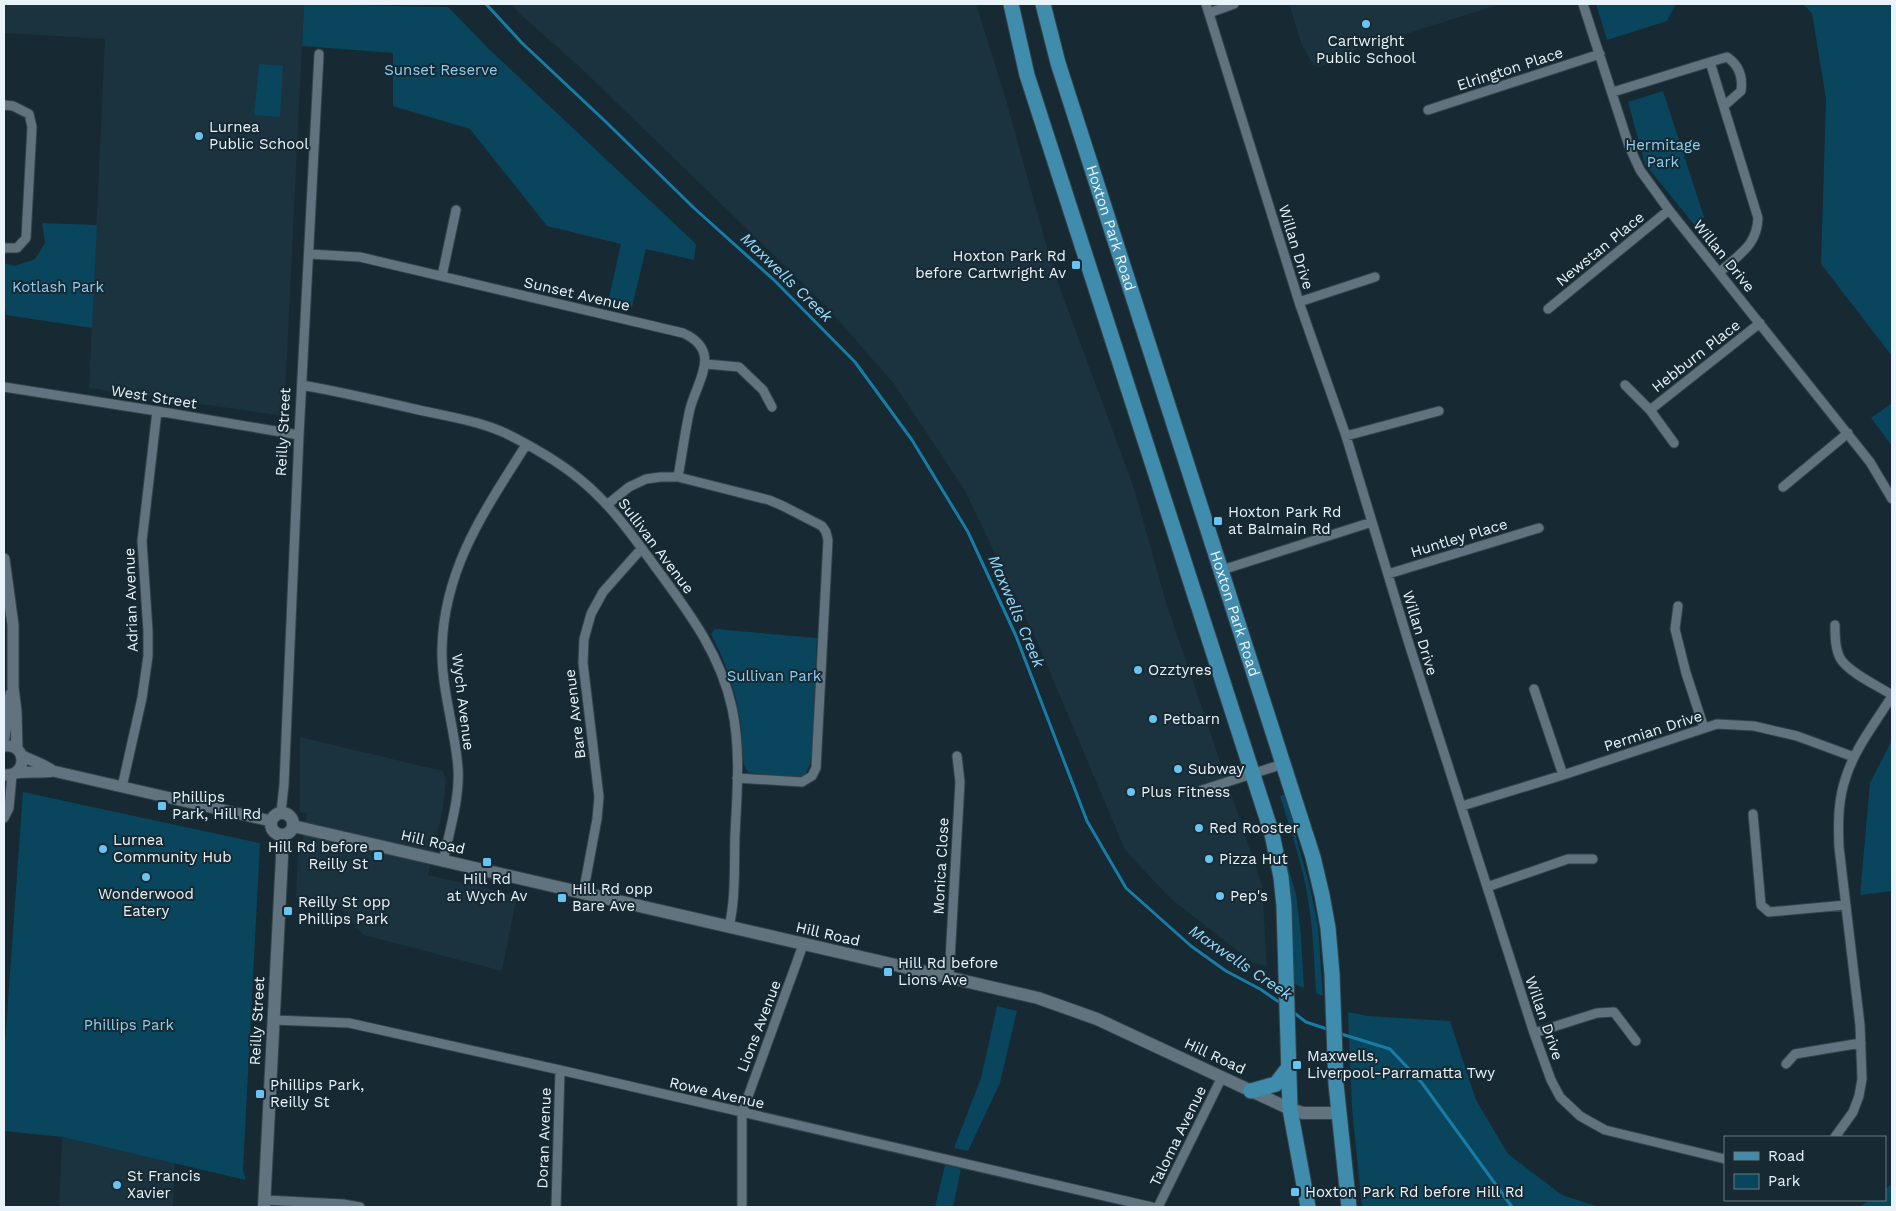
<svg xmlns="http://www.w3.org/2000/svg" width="1896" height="1211" font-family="'Work Sans',sans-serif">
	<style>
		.built { fill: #1a333f }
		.green { fill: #09455d }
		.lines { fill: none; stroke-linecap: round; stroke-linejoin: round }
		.stream { stroke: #187da6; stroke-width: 3 }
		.minor-casing { stroke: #35434a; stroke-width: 11 }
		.tertiary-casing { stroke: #35434a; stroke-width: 13 }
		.secondary-casing { stroke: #35434a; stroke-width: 14 }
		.primary-casing { stroke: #35434a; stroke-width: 17 }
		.minor { stroke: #60737e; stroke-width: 9 }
		.tertiary { stroke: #60737e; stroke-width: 11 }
		.secondary { stroke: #60737e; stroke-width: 12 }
		.primary { stroke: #3f8cad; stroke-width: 15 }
		.poi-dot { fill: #69c4f1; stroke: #172932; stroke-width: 2 }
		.labels { text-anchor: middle; stroke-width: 4; stroke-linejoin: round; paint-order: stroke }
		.poi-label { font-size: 15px; fill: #e9f4fa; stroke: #172932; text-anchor: start }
		.street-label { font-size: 15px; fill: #e9f4fa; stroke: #172932 }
		.park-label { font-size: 15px; fill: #8ecff1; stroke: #172932 }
		.water-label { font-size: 16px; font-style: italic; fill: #98dafd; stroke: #172932 }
	</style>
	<rect width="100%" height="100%" fill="#172932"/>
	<path class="built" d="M4 4H304L284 416 89 388 105 39 4 33Z
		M511 4H976L1004 93 1053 269 1134 488 1166 602 1262 885 1267 966 1253 963 1170 898 1125 850 1038 644 964 489 895 385 826 306 581 68 521 15Z
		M1289 4H1501L1355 50 1321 67 1313 65 1302 45Z
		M300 737 443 771 446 780 443 809 428 875 517 895 502 971 363 935 334 900 296 899 298 850 302 847 307 813 300 812Z
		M62 1137 175 1163 173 1207H59Z"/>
	<path class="green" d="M304 4 448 7 490 50 696 244 694 260 646 249 632 307 608 302 621 244 547 226 470 129 393 106V53L302 46Z
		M1596 4H1676L1667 21 1607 40Z
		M1803 4H1892V356L1821 264 1826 99 1812 13Z
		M259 64 283 66 280 117 254 115Z
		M1663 91 1704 217 1696 227 1645 164 1628 102Z
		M42 223 97 225 92 328 6 315 4 300V263L15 266 35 259 45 243Z
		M1892 403V446L1871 418Z
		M715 629 817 638 812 750 810 764 805 775 797 777 755 774 748 772 744 765C741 750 743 734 740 719 735 688 725 661 711 634Z
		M1892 740V891L1860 895 1870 783Z
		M23 792 260 843 243 1170 246 1180 62 1137 4 1131V1057Z
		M1283 795 1287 796 1294 822 1297 841 1310 887 1318 926 1323 996 1316 993C1314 959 1313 926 1307 893 1301 860 1290 828 1280 796Z
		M1272 812 1296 894 1301 935 1304 988 1292 983Z
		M997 1006 1017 1011 1000 1083 968 1151 954 1148 981 1078Z
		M1348 1012 1368 1016 1450 1021 1476 1100 1508 1154 1562 1195 1599 1207H1362L1352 1108Z
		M945 1165 961 1169 953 1207H935Z
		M1892 1184V1207H1859L1870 1200H1885V1189Z"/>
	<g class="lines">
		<path class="stream" d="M486 4 522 43 606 122 694 208 774 280 855 362 912 440 968 532 1016 636 1087 821 1126 888 1191 946 1226 971 1260 989 1282 1004
			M1293 1012 1306 1022 1330 1030
			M1338 1033 1390 1049 1422 1083 1512 1207"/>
		<g class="minor-casing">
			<path id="minor" d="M1206 4 1299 302 1346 436 1409 644 1534 1033 1551 1080 1560 1097 1580 1116 1605 1130 1725 1159
				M1583 4 1629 146 1640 170 1669 210 1870 462 1892 499
				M1209 13 1234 4
				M1710 62 1727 57C1739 65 1743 77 1741 91L1724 106
				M1613 92 1710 62 1758 218C1757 246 1739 254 1720 272
				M4 105 13 106 29 114 32 127 26 238 17 248H4
				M1428 110 1600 54
				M309 254 360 257 683 333C723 351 697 381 690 409 685 431 682 455 678 477
				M442 276 456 210
				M1299 302 1375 277
				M1548 309 1669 210
				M706 364 739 367 763 390 772 407
				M302 385C341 392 380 401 419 410 451 417 486 422 515 438 538 450 562 464 582 481 611 505 632 535 654 565 687 610 720 652 732 708 741 750 737 793 735 835 734 865 736 897 729 927
				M1625 385 1650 410 1674 443
				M4 387 157 411 299 435
				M1650 410 1760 323
				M1346 436 1439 411
				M1783 487 1848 433
				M608 504 629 487 646 479 661 477H678L769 500 783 506 822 526 826 532 828 540 816 768 812 776 802 782 737 778
				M1222 570 1372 522
				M1388 574 1539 528
				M1678 606 1675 629 1686 673 1704 728
				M1835 625C1835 636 1835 652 1842 661 1852 674 1878 686 1892 695
				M1534 689 1563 775
				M122 787 142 698 148 656V631L142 541 157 411
				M1202 790 1283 764
				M1462 806 1563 775 1717 724 1754 726 1797 736 1854 757
				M281 812 284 785 299 435 319 54
				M1753 814 1761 905 1769 912 1846 905
				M4 818 9 808 12 775
				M443 862C449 832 460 799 458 768 455 728 441 689 442 648 444 568 485 510 526 445
				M1487 887 1568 859H1593
				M583 894 597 819 599 797 583 663 584 639 591 614 603 592 642 548
				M949 978 960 782 957 756
				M273 1020 349 1023 560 1070 1152 1207
				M1534 1033 1597 1013 1614 1012 1636 1041
				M1786 1064 1795 1054 1861 1043
				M1835 1137 1853 1112 1859 1096 1862 1079 1860 1025 1839 847C1838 823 1838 799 1846 777 1855 748 1876 722 1892 696
				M265 1200 343 1204 360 1207
				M556 1207 560 1070
				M742 1207V1113L803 945
				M1158 1207 1222 1077"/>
		</g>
		<g class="tertiary-casing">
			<path id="tertiary" d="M4 559 13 625V687L16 712 17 749
				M4 737 11 694
				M4 746C28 743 28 777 4 775
				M21 755C32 761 43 764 53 771L271 821
				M16 773C29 771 41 773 53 771"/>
		</g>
		<g class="secondary-casing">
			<path id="secondary" d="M271 824a11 11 0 1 1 22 0a11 11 0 1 1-22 0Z
				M293 826 1038 998 1097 1019 1290 1109 1303 1113H1339
				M264 1207 282 857 281 835"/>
		</g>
		<g class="primary-casing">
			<g id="primary">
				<path d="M1011 4 1027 75 1272 834 1281 877 1284 906 1290 1109 1308 1207"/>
				<path id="s1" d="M1043 4 1058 63 1313 857 1322 895 1328 928 1332 974 1336 1084 1349 1207"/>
				<path d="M1251 1091 1276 1084 1289 1067"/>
			</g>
		</g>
		<use href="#minor" class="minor"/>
		<use href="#tertiary" class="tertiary"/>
		<use href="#secondary" class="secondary"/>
		<use href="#primary" class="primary"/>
	</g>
	<g class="poi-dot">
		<circle cx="1366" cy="24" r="5"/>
		<circle cx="199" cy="136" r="5"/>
		<rect x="1071" y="260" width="10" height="10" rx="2.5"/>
		<rect x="1213" y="516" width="10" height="10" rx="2.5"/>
		<circle cx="1138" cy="670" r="5"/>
		<circle cx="1153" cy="719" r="5"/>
		<circle cx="1178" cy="769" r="5"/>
		<circle cx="1131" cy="792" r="5"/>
		<rect x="157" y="801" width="10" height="10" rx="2.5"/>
		<circle cx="1199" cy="828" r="5"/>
		<circle cx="103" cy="849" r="5"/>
		<rect x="373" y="851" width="10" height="10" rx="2.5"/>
		<circle cx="1209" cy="859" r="5"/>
		<rect x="482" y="857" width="10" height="10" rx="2.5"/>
		<circle cx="146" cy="877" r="5"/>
		<circle cx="1220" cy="896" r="5"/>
		<rect x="557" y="893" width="10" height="10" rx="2.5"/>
		<rect x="283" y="906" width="10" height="10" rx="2.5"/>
		<rect x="883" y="967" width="10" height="10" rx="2.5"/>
		<rect x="1292" y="1060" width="10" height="10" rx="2.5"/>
		<rect x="255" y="1089" width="10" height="10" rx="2.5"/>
		<circle cx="117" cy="1185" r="5"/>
		<rect x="1290" y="1187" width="10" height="10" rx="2.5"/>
	</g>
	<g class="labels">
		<g class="poi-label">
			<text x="1366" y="46" text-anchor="middle">Cartwright<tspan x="1366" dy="17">Public School</tspan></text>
			<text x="209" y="132">Lurnea<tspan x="209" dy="17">Public School</tspan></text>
			<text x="1066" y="261" text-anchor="end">Hoxton Park Rd<tspan x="1066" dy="17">before Cartwright Av</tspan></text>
			<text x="1228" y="517">Hoxton Park Rd<tspan x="1228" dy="17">at Balmain Rd</tspan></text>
			<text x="1148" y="675">Ozztyres</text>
			<text x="1163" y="724">Petbarn</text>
			<text x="1188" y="774">Subway</text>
			<text x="1141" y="797">Plus Fitness</text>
			<text x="172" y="802">Phillips<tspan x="172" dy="17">Park, Hill Rd</tspan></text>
			<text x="1209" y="833">Red Rooster</text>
			<text x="113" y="845">Lurnea<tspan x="113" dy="17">Community Hub</tspan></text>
			<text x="368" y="852" text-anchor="end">Hill Rd before<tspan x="368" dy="17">Reilly St</tspan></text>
			<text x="1219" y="864">Pizza Hut</text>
			<text x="487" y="884" text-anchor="middle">Hill Rd<tspan x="487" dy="17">at Wych Av</tspan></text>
			<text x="572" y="894">Hill Rd opp<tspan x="572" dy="17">Bare Ave</tspan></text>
			<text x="146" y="899" text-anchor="middle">Wonderwood<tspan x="146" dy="17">Eatery</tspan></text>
			<text x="1230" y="901">Pep's</text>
			<text x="298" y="907">Reilly St opp<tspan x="298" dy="17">Phillips Park</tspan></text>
			<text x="898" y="968">Hill Rd before<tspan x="898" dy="17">Lions Ave</tspan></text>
			<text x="1307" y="1061">Maxwells,<tspan x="1307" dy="17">Liverpool-Parramatta Twy</tspan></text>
			<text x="270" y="1090">Phillips Park,<tspan x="270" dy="17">Reilly St</tspan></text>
			<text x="127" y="1181">St Francis<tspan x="127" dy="17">Xavier</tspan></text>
			<text x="1305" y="1197">Hoxton Park Rd before Hill Rd</text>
		</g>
		<g class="street-label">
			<text transform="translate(1510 69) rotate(-18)" y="5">Elrington Place</text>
			<text dy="5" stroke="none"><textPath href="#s1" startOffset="234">Hoxton Park Road</textPath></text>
			<text transform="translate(1296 247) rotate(73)" y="5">Willan Drive</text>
			<text transform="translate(1600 249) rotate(-39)" y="5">Newstan Place</text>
			<text transform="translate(1724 256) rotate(51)" y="5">Willan Drive</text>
			<text transform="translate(577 294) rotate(13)" y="5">Sunset Avenue</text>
			<text transform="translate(1696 356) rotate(-38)" y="5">Hebburn Place</text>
			<text transform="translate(154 397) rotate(9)" y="5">West Street</text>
			<text transform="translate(283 432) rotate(-87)" y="5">Reilly Street</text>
			<text transform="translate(1459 538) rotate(-17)" y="5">Huntley Place</text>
			<text transform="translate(656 546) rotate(53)" y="5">Sullivan Avenue</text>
			<text transform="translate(131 600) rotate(-92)" y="5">Adrian Avenue</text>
			<text dy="5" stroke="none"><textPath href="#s1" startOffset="639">Hoxton Park Road</textPath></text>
			<text transform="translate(1420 633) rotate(73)" y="5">Willan Drive</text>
			<text transform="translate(463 702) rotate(83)" y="5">Wych Avenue</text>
			<text transform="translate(575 714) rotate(-97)" y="5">Bare Avenue</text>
			<text transform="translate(1653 731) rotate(-18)" y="5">Permian Drive</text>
			<text transform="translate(433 842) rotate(13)" y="5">Hill Road</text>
			<text transform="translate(941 866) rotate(-87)" y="5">Monica Close</text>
			<text transform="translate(828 934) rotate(13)" y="5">Hill Road</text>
			<text transform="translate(1544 1018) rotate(71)" y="5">Willan Drive</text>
			<text transform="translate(257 1021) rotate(-87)" y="5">Reilly Street</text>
			<text transform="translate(759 1026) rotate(-69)" y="5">Lions Avenue</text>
			<text transform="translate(1215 1056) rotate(25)" y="5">Hill Road</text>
			<text transform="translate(717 1093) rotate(13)" y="5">Rowe Avenue</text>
			<text transform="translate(1178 1136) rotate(-64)" y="5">Taloma Avenue</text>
			<text transform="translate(544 1138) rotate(-88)" y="5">Doran Avenue</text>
		</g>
		<g class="park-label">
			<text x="441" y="75">Sunset Reserve</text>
			<text x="1663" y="150">Hermitage<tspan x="1663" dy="17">Park</tspan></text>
			<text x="58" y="292">Kotlash Park</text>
			<text x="774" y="681">Sullivan Park</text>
			<text x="129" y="1030">Phillips Park</text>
		</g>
		<g class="water-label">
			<text transform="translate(787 277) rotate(44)" y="6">Maxwells Creek</text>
			<text transform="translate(1017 611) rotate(67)" y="6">Maxwells Creek</text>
			<text transform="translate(1241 962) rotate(34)" y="6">Maxwells Creek</text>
		</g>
	</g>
	<rect width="1896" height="1211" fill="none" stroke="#e9f4fa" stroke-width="10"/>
	<rect x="1724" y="1136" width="162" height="65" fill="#172932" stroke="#6b7a82"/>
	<rect x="1734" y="1152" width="25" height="8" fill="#3f8cad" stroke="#6b7a82"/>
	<text x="1768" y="1161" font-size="15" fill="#e9f4fa">Road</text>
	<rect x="1734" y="1174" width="25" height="15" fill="#09455d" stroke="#6b7a82"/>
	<text x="1768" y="1186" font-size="15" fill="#e9f4fa">Park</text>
</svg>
